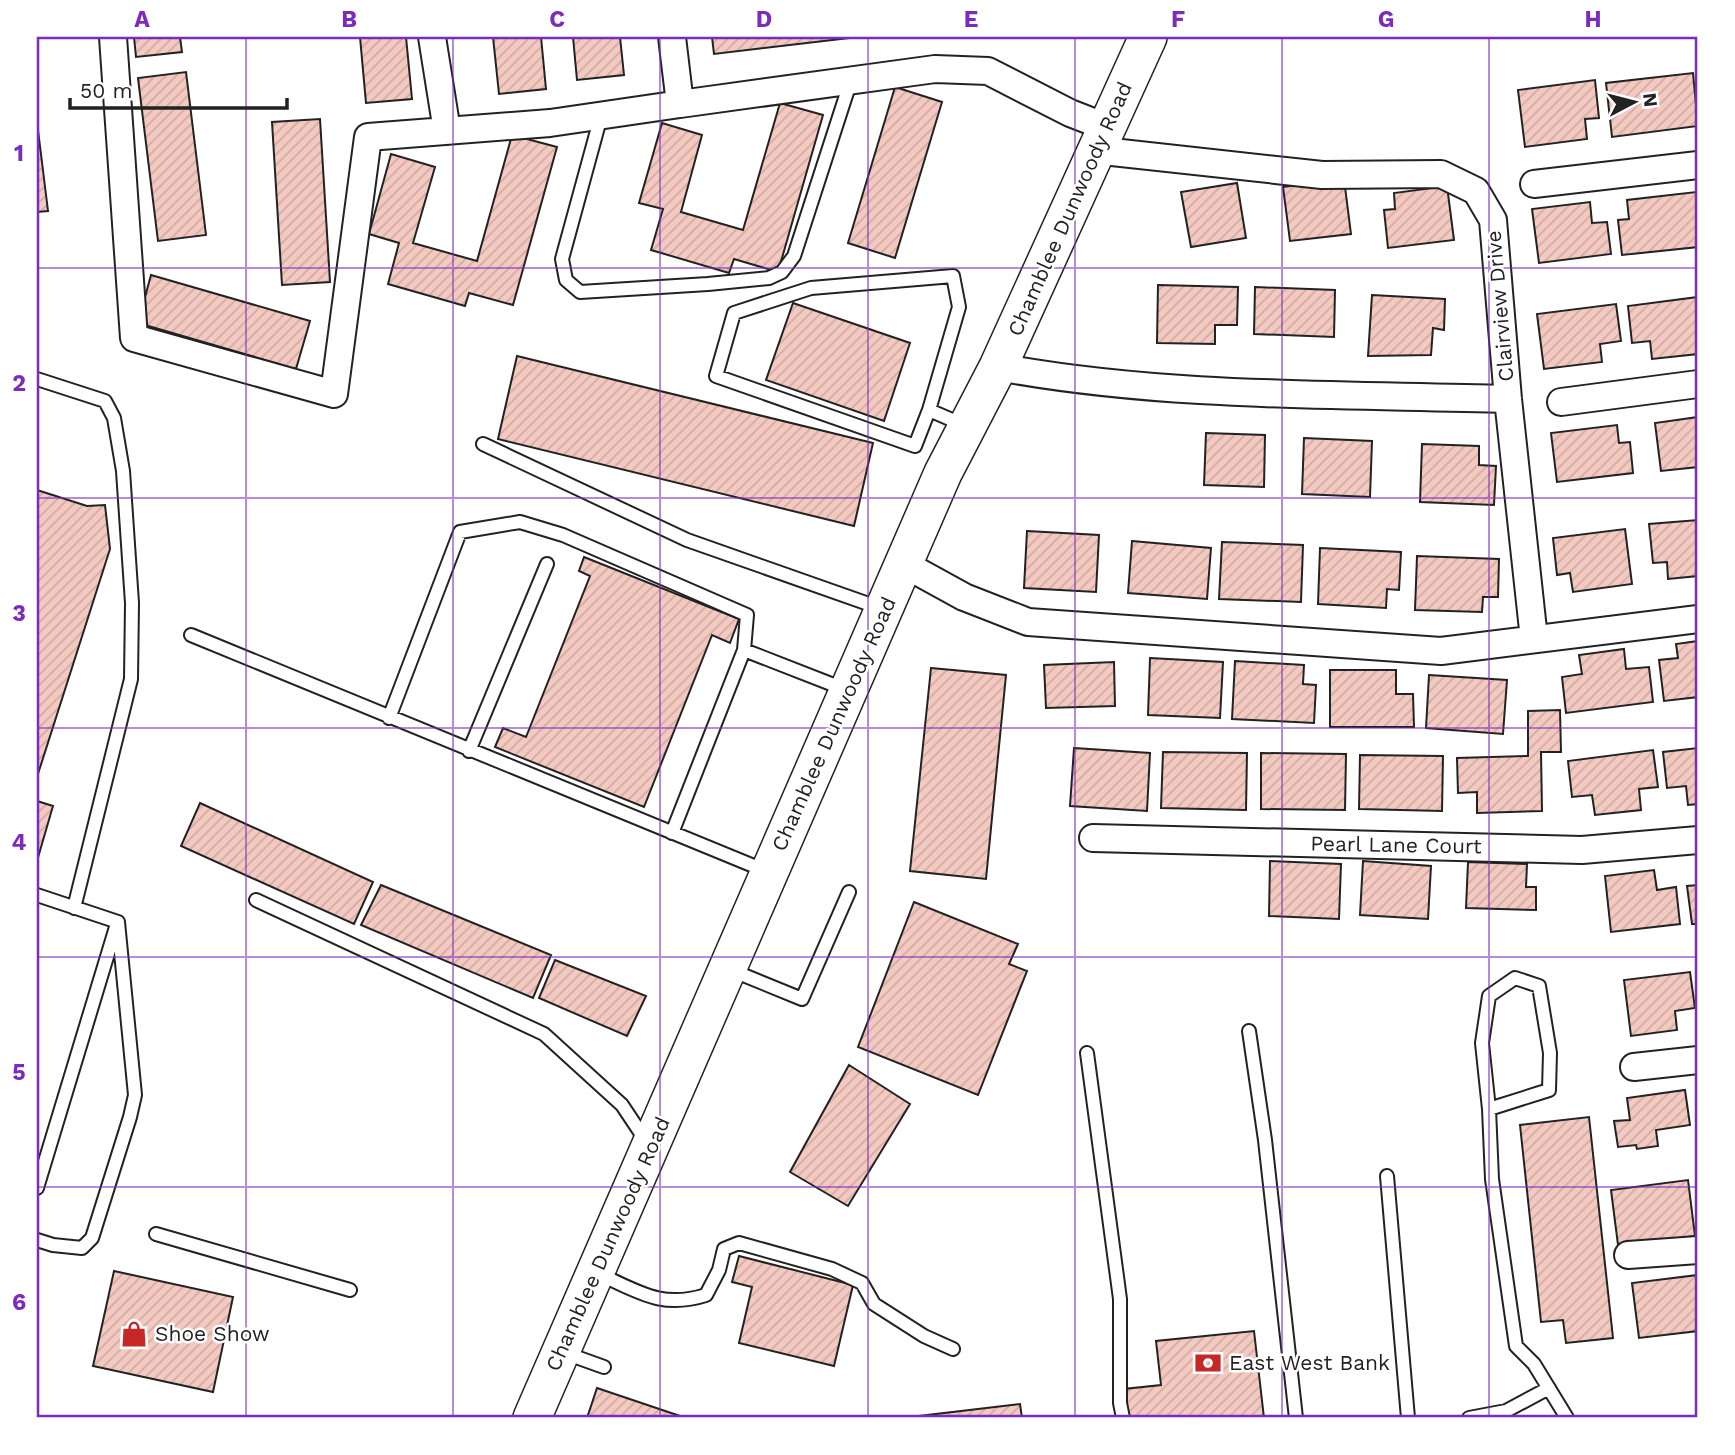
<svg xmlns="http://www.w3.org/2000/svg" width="1735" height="1455" font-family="'Work Sans',sans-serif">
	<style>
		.building { fill: url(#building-hatch); stroke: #222; stroke-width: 2 }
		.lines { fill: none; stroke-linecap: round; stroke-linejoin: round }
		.lane-casing { stroke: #222; stroke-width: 16 }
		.street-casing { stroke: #222; stroke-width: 30 }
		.secondary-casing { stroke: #222; stroke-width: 40 }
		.lane { stroke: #fff; stroke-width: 12 }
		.street { stroke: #fff; stroke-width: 26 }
		.secondary { stroke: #fff; stroke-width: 37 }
		.grid { fill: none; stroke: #7b2cbf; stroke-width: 2; stroke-opacity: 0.55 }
		.labels { text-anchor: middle; stroke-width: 5; stroke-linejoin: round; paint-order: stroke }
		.street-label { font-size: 21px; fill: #222; stroke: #fff }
		.poi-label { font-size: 21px; fill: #222; stroke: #fff; text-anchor: start }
		.neatline { fill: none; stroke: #7b2cbf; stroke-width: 2.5 }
		.grid-label { font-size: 23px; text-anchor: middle; font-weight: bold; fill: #7b2cbf }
	</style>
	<defs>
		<pattern id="building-hatch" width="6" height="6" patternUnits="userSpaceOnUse" patternTransform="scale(1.75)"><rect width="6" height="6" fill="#f3c9c0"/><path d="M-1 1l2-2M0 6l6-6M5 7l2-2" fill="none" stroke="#d0aca5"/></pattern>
	</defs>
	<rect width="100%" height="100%" fill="#fff"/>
	<path class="building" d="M134 37H180L182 52 136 57Z
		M360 37H406L412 99 366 103Z
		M493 37H541L546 89 499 94Z
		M573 37H620L624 75 577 80Z
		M712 37H858L714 54Z
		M186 72 206 235 158 241 138 78Z
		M1693 73 1698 126 1612 137 1606 83Z
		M1595 80 1599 118 1585 119 1587 139 1525 147 1518 90Z
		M895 87 942 102 895 258 848 243Z
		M780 103 823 115 778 272 734 259 729 273 651 250 663 209 639 203 662 123 702 135 681 212 743 230Z
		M320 119 330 282 282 285 272 122Z
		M37 122 48 211 37 212Z
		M512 135 557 147 513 305 469 293 465 306 388 284 399 243 369 234 391 154 435 167 413 243 477 261Z
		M1344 179 1351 234 1290 241 1283 187Z
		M1237 183 1246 238 1191 247 1181 192Z
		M1447 186 1454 240 1388 248 1384 210 1395 209 1394 193Z
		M1696 192 1698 247 1622 255 1618 220 1629 219 1627 200Z
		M1590 202 1592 223 1607 222 1611 254 1539 263 1532 209Z
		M151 275 310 321 296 369 138 323Z
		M1158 285 1238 287 1237 325H1215V344L1157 343Z
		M1255 287 1335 290 1334 337 1254 334Z
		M1372 295 1445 299 1444 330 1433 328 1431 355 1368 356Z
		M1698 297V354L1652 359 1650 341 1632 343 1628 306Z
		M793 303 910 343 884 421 766 380Z
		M1616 304 1621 341 1600 344 1602 362 1544 369 1537 314Z
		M517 356 873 443 854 526 498 439Z
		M1698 417V467L1661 471 1655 423Z
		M1617 425 1619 443 1630 442 1633 473 1557 482 1551 433Z
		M1206 433 1265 435 1264 487 1204 485Z
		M1304 438 1372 441 1370 497 1302 494Z
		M1422 444 1479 446V465L1496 466 1494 505 1420 502Z
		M37 490 87 506 105 505 110 549 37 777Z
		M1698 520V576L1668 579 1667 562 1653 563 1649 524Z
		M1625 529 1632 584 1573 592 1570 573 1557 575 1553 538Z
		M1027 531 1099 535 1096 592 1024 588Z
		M1132 541 1211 548 1207 599 1128 593Z
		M1222 542 1303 545 1301 602 1219 599Z
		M1320 548 1401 552 1399 590 1387 589 1386 608 1318 604Z
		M1417 556 1499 559 1498 597H1483L1482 612 1415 610Z
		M584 557 739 619 730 643 712 635 644 807 495 747 503 728 526 737 590 576 579 571Z
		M1698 641V697L1664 701 1659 660 1678 658 1676 644Z
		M1624 649 1626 669 1649 667 1653 702 1566 713 1562 677 1582 674 1579 655Z
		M1150 658 1223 662 1220 718 1148 715Z
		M1235 661 1304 665 1303 684 1316 685 1314 723 1232 719Z
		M1114 662 1115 706 1046 708 1044 665Z
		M931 668 1006 675 986 879 910 871Z
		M1330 670H1396V694H1413L1414 727H1330Z
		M1429 675 1507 680 1503 734 1426 728Z
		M1560 710 1561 752H1541L1542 811 1477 813V792L1458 793 1457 758 1528 756V711Z
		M1074 748 1150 753 1147 811 1070 806Z
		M1698 748V804L1688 805 1686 786 1667 788 1663 752Z
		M1653 750 1658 787 1639 789 1641 810 1595 815 1592 795 1572 797 1568 761Z
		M1163 752 1247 753 1246 810 1161 808Z
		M1261 753 1346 754 1345 810 1261 809Z
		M1360 755 1443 756 1442 811 1359 809Z
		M37 801 53 806 37 861Z
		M200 803 373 882 354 924 181 846Z
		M1270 861 1341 864 1339 919 1269 916Z
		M1363 861 1431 866 1428 919 1360 915Z
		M1468 862 1527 864 1526 887H1536V910L1466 908Z
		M1654 870 1657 890 1676 887 1680 924 1611 932 1605 876Z
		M381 885 551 955 533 998 361 925Z
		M1698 885V924H1692L1687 886Z
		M914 902 1018 944 1009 964 1027 971 978 1095 858 1047Z
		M555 960 646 996 627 1036 539 998Z
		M1690 972 1695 1008 1675 1011 1677 1030 1631 1036 1624 980Z
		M849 1065 910 1104 848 1206 790 1172Z
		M1685 1090 1690 1125 1656 1130 1658 1146 1637 1149 1636 1145 1618 1147 1614 1121 1630 1120 1627 1098Z
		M1589 1117 1613 1338 1566 1343 1563 1320 1541 1322 1520 1125Z
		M1688 1180 1695 1236 1618 1245 1611 1190Z
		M739 1256 853 1285 834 1366 739 1343 752 1287 732 1282Z
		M114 1271 233 1297 213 1392 93 1366Z
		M1698 1275V1331L1639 1338 1632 1283Z
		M1254 1331 1264 1418H1127L1124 1389 1161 1385 1156 1341Z
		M597 1388 686 1418H587Z
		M1020 1404 1022 1418H911V1417Z"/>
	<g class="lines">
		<g class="lane-casing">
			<path id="lane" d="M601 116 562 259 566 280 580 292 708 284 769 278 782 272 794 256 851 80
				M37 379 105 401 114 418 123 471 132 603 131 679 74 908
				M929 410 959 307 953 276 811 288 734 313 716 376 915 446 929 410 966 426
				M483 444 687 540 880 608
				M191 635 766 871
				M389 718 460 532 520 522 563 535 747 615 744 650
				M469 751 547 564
				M672 833 744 650 844 689
				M37 895 118 922
				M256 900 544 1034 622 1105 646 1141
				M731 970 802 999 849 892
				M1249 1031 1265 1140 1296 1418
				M1087 1053 1120 1299V1403L1123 1418
				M1489 1109 1549 1090 1550 1053 1539 986 1515 978 1489 996 1482 1043 1489 1109 1492 1179 1516 1346 1534 1364 1567 1418
				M1387 1176 1408 1418
				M37 1188 116 927
				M156 1234 350 1290
				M37 1240 53 1245 82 1248 92 1238 130 1117 135 1095 118 922
				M599 1274C639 1292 662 1309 706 1295L719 1270 724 1249 739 1243 832 1269 862 1283 874 1304 924 1336 953 1349
				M565 1353 604 1367
				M1469 1418 1506 1411 1549 1388"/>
		</g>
		<g class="street-casing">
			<path id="street" d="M113 37 134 338 334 394 368 137 550 123 680 104
				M432 37 447 131
				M672 37 680 104 935 69 988 71 1070 113 1106 127
				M1099 148 1112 152 1322 175 1441 174 1476 191 1493 220 1508 399 1534 639
				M1534 184 1698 165
				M998 367C1166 398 1338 394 1508 399
				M1561 402 1698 384
				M904 564 964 597 1028 622 1441 651 1698 619
				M1093 838 1582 850 1698 840
				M1634 1067 1698 1060
				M1628 1255 1698 1250"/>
		</g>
		<g class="secondary-casing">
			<path id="secondary" d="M532 1418 943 473 998 367 1148 37"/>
		</g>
		<use href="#lane" class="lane"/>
		<use href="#street" class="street"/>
		<use href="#secondary" class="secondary"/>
	</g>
	<path class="grid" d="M246 37V1418M453 37V1418M660 37V1418M868 37V1418M1075 37V1418M1282 37V1418M1489 37V1418M37 268H1698M37 498H1698M37 728H1698M37 957H1698M37 1187H1698"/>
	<defs>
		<g id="shop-bare" transform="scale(2.1)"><path d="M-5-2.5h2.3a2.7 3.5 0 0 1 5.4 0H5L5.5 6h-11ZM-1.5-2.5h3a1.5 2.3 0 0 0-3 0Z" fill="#c62828" stroke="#fff" stroke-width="2.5" paint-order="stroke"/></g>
		<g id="bank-bare" transform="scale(2.1)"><path d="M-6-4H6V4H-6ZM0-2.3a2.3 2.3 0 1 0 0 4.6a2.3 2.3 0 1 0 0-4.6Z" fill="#c62828" stroke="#fff" stroke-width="2.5" paint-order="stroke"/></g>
	</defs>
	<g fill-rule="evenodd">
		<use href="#shop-bare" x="134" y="1334"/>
		<use href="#bank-bare" x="1208" y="1363"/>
	</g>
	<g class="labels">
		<g class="street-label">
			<text transform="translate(1070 209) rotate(-66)" y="7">Chamblee Dunwoody Road</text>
			<text transform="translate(1500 306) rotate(-95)" y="7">Clairview Drive</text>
			<text transform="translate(834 724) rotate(-66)" y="7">Chamblee Dunwoody Road</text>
			<text transform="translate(1396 845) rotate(1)" y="7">Pearl Lane Court</text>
			<text transform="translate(608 1244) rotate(-66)" y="7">Chamblee Dunwoody Road</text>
		</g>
		<g class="poi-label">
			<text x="155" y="1341">Shoe Show</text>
			<text x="1229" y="1370">East West Bank</text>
		</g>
	</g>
	<rect width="1735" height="1455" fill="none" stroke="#ffffff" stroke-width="77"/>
	<g transform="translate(1634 102) rotate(83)" stroke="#ffffff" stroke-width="5" paint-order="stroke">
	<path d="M0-5L12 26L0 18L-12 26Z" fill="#222222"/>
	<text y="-10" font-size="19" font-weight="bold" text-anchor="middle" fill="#222222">N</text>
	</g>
	<path d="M70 98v10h217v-10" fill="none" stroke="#222222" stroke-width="3.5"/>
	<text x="80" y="98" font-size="21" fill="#222222" stroke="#ffffff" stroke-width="5" paint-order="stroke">50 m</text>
	<rect x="38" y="38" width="1658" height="1378" class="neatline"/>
	<g class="grid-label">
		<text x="142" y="27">A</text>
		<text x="349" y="27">B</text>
		<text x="557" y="27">C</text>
		<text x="764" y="27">D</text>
		<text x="971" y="27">E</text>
		<text x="1178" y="27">F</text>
		<text x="1386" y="27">G</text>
		<text x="1593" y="27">H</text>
		<text x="19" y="161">1</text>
		<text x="19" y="391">2</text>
		<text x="19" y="621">3</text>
		<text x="19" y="850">4</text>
		<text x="19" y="1080">5</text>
		<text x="19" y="1310">6</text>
	</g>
</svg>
